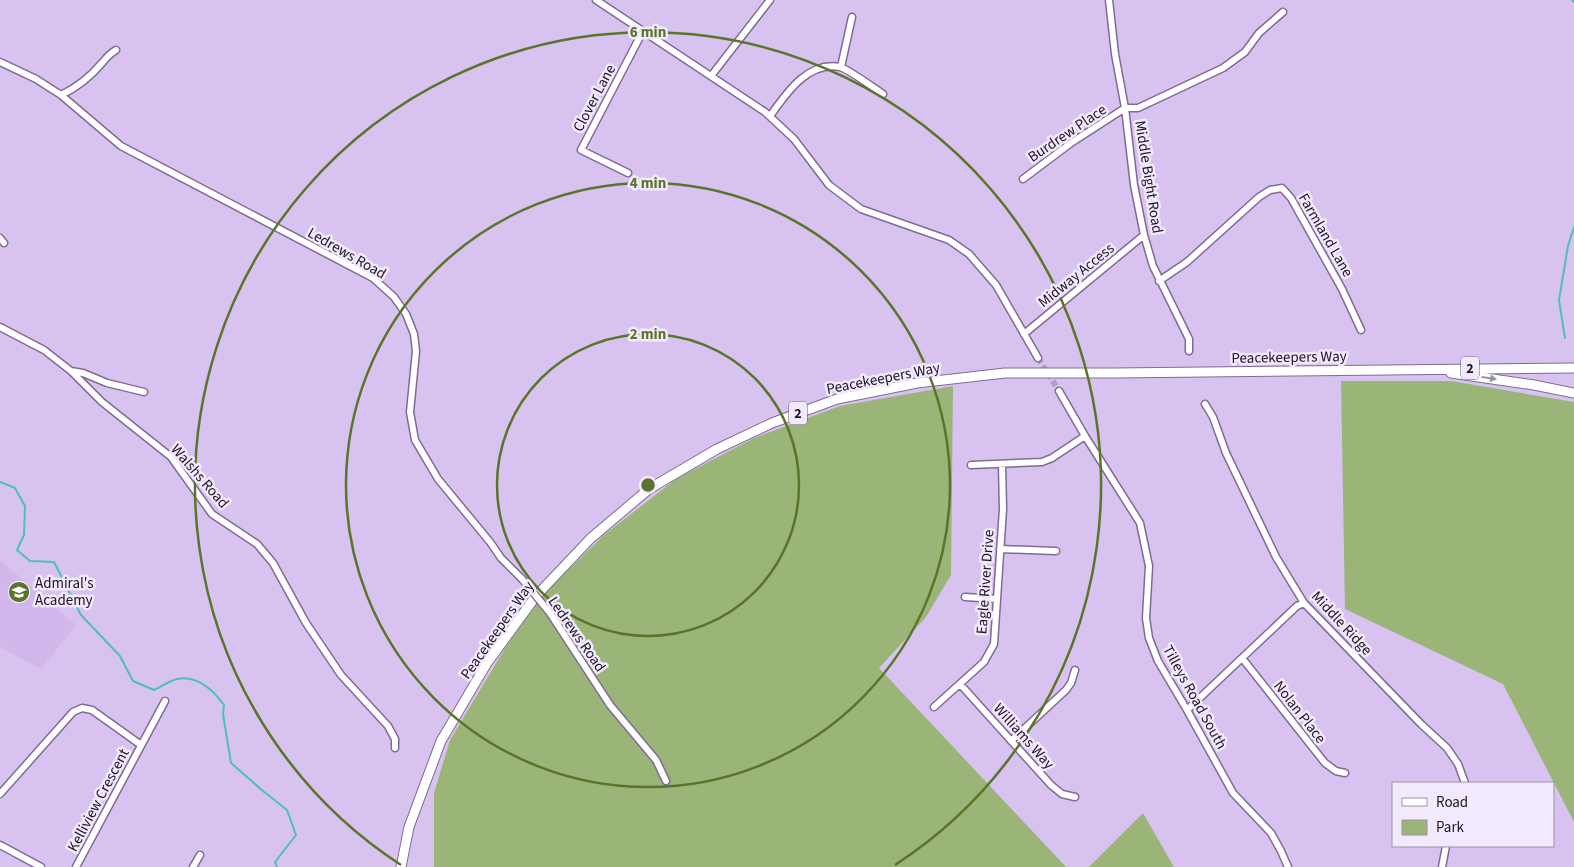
<svg xmlns="http://www.w3.org/2000/svg" width="1574" height="867" font-family="'Source Sans 3',sans-serif">
	<style>
		.built { fill: #d1b7ec }
		.green { fill: #9bb477 }
		.lines { fill: none; stroke-linecap: round; stroke-linejoin: round }
		.stream { stroke: #4ec0b5; stroke-width: 2 }
		.minor-tunnel { stroke: #b29fc7; stroke-width: 6; stroke-dasharray: 6 3; stroke-linecap: butt }
		.minor-casing { stroke: #806b95; stroke-width: 9 }
		.highway-casing { stroke: #806b95; stroke-width: 11 }
		.minor { stroke: #fff; stroke-width: 6 }
		.highway { stroke: #fff; stroke-width: 9 }
		.minor-bridge-casing { stroke: #806b95; stroke-width: 9; stroke-linecap: butt }
		.minor-bridge { stroke: #fff; stroke-width: 6 }
		.oneway { fill: #99959d }
		.ring { fill: none; stroke: #5a7529; stroke-width: 2.5 }
		.labels { text-anchor: middle; stroke-width: 5; stroke-linejoin: round; paint-order: stroke }
		.shield { fill: #f2e9fc; stroke: #5c5466; stroke-width: 1 }
		.shield-label { font-size: 14px; font-weight: bold; fill: #1c1425 }
		.street-label { font-size: 15px; fill: #1c1425; stroke: #f2e9fc }
		.poi-label { font-size: 15px; fill: #1c1425; stroke: #f2e9fc; text-anchor: start }
		.centre { fill: #5a7529; stroke: #f2e9fc; stroke-width: 2.5 }
		.ring-label { font-size: 15px; text-anchor: middle; font-weight: bold; fill: #5a7529; stroke: #f2e9fc; stroke-width: 5; stroke-linejoin: round; paint-order: stroke }
	</style>
	<rect width="100%" height="100%" fill="#d8c2f0"/>
	<path class="built" d="M0 560 76 625 41 669 0 647Z"/>
	<path class="green" d="M1341 381H1451L1574 402V822L1503 684 1345 609Z
		M953 386 951 575 926 617 879 668 1066 867H434V793L450 740 507 645 543 595 604 535 676 479 754 438 840 406Z
		M1143 813 1174 867H1089Z"/>
	<g class="lines">
		<path class="stream" d="M1572 0 1574 2
			M1565 338 1559 300 1568 246 1574 227
			M0 482 15 488 25 506 24 535 17 550 30 561 54 562 81 615 120 656 133 681 154 690C161 687 169 681 177 679 197 675 213 690 224 705L223 714 231 763 263 791 287 810 296 835 275 862 277 867"/>
		<path class="minor-tunnel" d="M1038 358 1059 391"/>
		<g class="minor-casing">
			<path id="minor" d="M596 0 765 112 794 139 829 185 861 209 949 240 969 254 996 285 1038 358
				M1109 0 1115 54 1125 108 1134 185 1144 235 1153 266 1189 339V351
				M0 62 36 79 61 95 121 146 373 278 394 297 406 314 414 334 416 351 410 412 415 440 438 479 490 542 501 558 522 579
				M841 67 852 17
				M711 76 770 0
				M61 95C76 88 91 76 102 63 107 57 109 54 116 50
				M770 116C786 94 807 61 840 67 848 69 874 88 883 94
				M628 173 581 150 643 31
				M1023 179 1071 143 1125 108H1138L1223 68 1245 52 1259 33 1283 12
				M0 238 4 243
				M1159 281 1187 262 1259 197 1270 190 1282 188 1291 198 1323 255 1342 289 1361 330
				M0 327 44 350 71 371 102 402 171 457 212 514 257 544 273 563 306 623 341 675 388 726 395 739V748
				M1024 334 1144 235
				M71 371 83 373 107 383 144 392
				M1059 391 1085 436 1140 523 1149 566 1146 618 1149 638 1158 661 1187 710 1233 793 1271 833 1281 851 1288 867
				M1205 404 1213 417 1226 453 1276 557 1304 603 1421 724 1447 748 1458 764 1465 783
				M971 465 1042 462 1052 458 1085 436
				M1000 549 1056 551
				M965 597 997 599
				M550 613 610 705 656 760 666 781
				M1242 658 1325 763 1336 771 1345 773
				M960 684 1051 785 1062 794 1075 797
				M934 707 984 662 994 644 1003 509 1002 464
				M1187 710 1297 606 1304 603
				M1011 741 1066 690 1071 683 1075 670
				M0 794 73 712 82 708 92 710 141 745
				M0 845 41 867
				M76 867 165 701
				M193 867 200 855
				M1442 867 1446 846"/>
		</g>
		<g class="highway-casing">
			<path id="highway" d="M1451 373 1534 385 1574 393
				M401 867 409 827 441 741 487 663 536 596 591 538 649 489 717 449 772 423 837 399 917 383 1005 373H1115L1574 368"/>
		</g>
		<use href="#minor" class="minor"/>
		<use href="#highway" class="highway"/>
		<g class="minor-bridge-casing">
			<path id="minor-bridge" d="M522 579 550 613"/>
		</g>
		<use href="#minor-bridge" class="minor-bridge"/>
	</g>
	<defs><path id="oneway-solid" d="M-6-.8H1V-3.2L6.5 0L1 3.2V.8H-6Z" transform="scale(1.25)"/></defs>
	<use class="oneway" href="#oneway-solid" transform="translate(1489 378) rotate(8)"/>
	<g class="ring">
		<circle cx="648" cy="485" r="151"/>
		<circle cx="648" cy="485" r="302"/>
		<path d="M401 865A453 453 0 1 1 895 865"/>
	</g>
	<defs>
		<g id="school-disc" transform="scale(1.125)"><circle r="9.5" fill="#5a7529" stroke="#f2e9fc"/><path d="M0-5L7-2L0 1L-7-2ZM-4 1L0 2.5L4 1V4Q0 6-4 4Z" fill="#fff"/></g>
	</defs>
	<g fill-rule="evenodd">
		<use href="#school-disc" x="19" y="592"/>
	</g>
	<g class="labels">
		<g class="shield">
			<rect x="1461" y="356.5" width="18" height="23" rx="4"/>
			<rect x="789" y="401.5" width="18" height="23" rx="4"/>
		</g>
		<g class="shield-label">
			<text x="1470" y="373">2</text>
			<text x="798" y="418">2</text>
		</g>
		<g class="street-label">
			<text transform="translate(594 98) rotate(-62)" y="5">Clover Lane</text>
			<text transform="translate(1067 133) rotate(-34)" y="5">Burdrew Place</text>
			<text transform="translate(1149 177) rotate(81)" y="5">Middle Bight Road</text>
			<text transform="translate(1326 235) rotate(60)" y="5">Farmland Lane</text>
			<text transform="translate(347 253) rotate(30)" y="5">Ledrews Road</text>
			<text transform="translate(1076 275) rotate(-39)" y="5">Midway Access</text>
			<text transform="translate(1289 357) rotate(-1)" y="5">Peacekeepers Way</text>
			<text transform="translate(883 378) rotate(-11)" y="5">Peacekeepers Way</text>
			<text transform="translate(200 476) rotate(49)" y="5">Walshs Road</text>
			<text transform="translate(985 582) rotate(-86)" y="5">Eagle River Drive</text>
			<text transform="translate(1342 623) rotate(47)" y="5">Middle Ridge</text>
			<text transform="translate(497 630) rotate(-55)" y="5">Peacekeepers Way</text>
			<text transform="translate(577 634) rotate(55)" y="5">Ledrews Road</text>
			<text transform="translate(1195 697) rotate(61)" y="5">Tilleys Road South</text>
			<text transform="translate(1300 712) rotate(52)" y="5">Nolan Place</text>
			<text transform="translate(1024 736) rotate(48)" y="5">Williams Way</text>
			<text transform="translate(98 800) rotate(-62)" y="5">Kelliview Crescent</text>
		</g>
		<g class="poi-label">
			<text x="35" y="588">Admiral's<tspan x="35" dy="17">Academy</tspan></text>
		</g>
	</g>
	<circle cx="648" cy="485" r="8" class="centre"/>
	<g class="ring-label">
		<text x="648" y="37">6 min</text>
		<text x="648" y="188">4 min</text>
		<text x="648" y="339">2 min</text>
	</g>
	<rect x="1392" y="782" width="162" height="65" fill="#f2e9fc" stroke="#9c94a6"/>
	<rect x="1402" y="798" width="25" height="8" fill="#ffffff" stroke="#9c94a6"/>
	<text x="1436" y="807" font-size="15" fill="#1c1425">Road</text>
	<rect x="1402" y="820" width="25" height="15" fill="#9bb477" stroke="#9c94a6"/>
	<text x="1436" y="832" font-size="15" fill="#1c1425">Park</text>
</svg>
